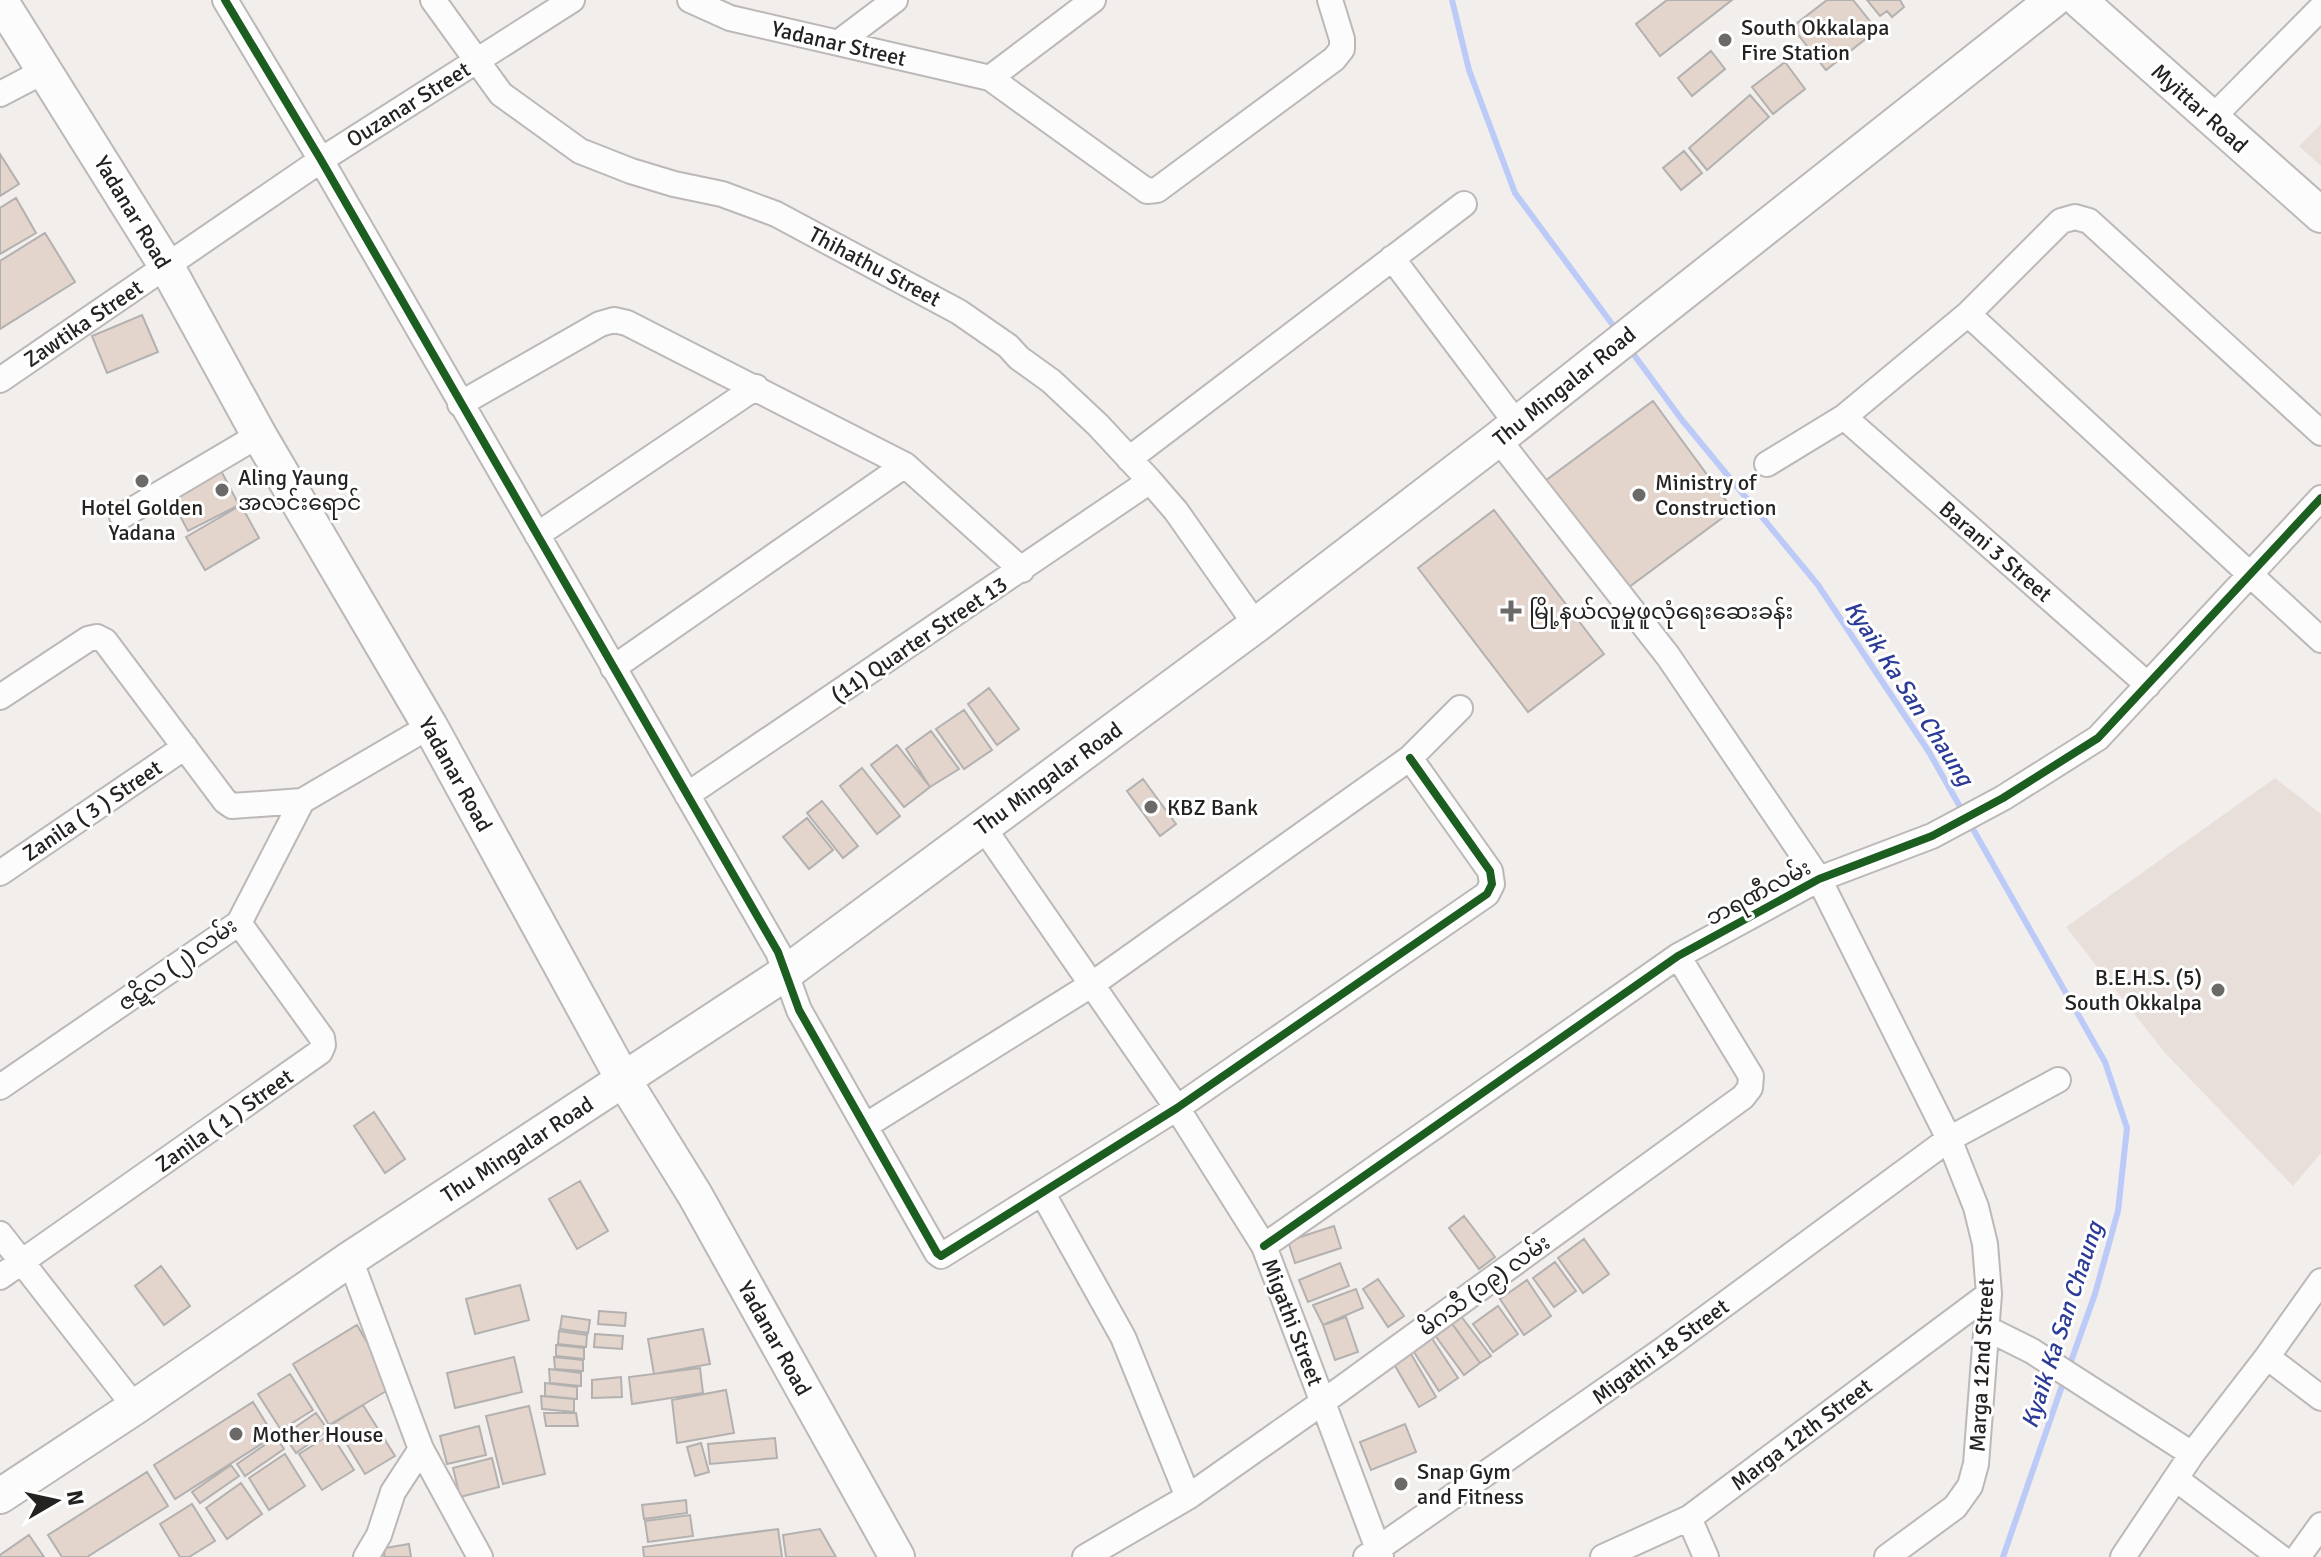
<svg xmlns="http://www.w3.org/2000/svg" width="2321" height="1557" font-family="Signika,'Noto Sans Myanmar',sans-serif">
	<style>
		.built { fill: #e8dfdb }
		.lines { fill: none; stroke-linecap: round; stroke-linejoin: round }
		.stream { stroke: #bccaf8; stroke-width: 6 }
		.building { fill: #e3d4cc; stroke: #b3b1b0; stroke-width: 2 }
		.minor-casing { stroke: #bbb8b7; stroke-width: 28 }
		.secondary-casing { stroke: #bbb8b7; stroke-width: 38 }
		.minor { stroke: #fdfcfc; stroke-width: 24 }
		.secondary { stroke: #fdfcfc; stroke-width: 34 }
		.cycleway-casing { stroke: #fff; stroke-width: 13 }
		.cycleway { stroke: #1b5e20; stroke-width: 8 }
		.poi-dot { fill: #6c6a69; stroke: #fff; stroke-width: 3 }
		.labels { text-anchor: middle; stroke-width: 6; stroke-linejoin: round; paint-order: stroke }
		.poi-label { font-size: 22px; fill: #252322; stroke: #fff; text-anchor: start }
		.street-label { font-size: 22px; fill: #252322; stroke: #fff }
		.water-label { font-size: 24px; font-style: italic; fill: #2c3b97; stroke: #fff }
	</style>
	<rect width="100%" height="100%" fill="#f1eeec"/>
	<path class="built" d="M2321 124V166L2299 146Z
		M2275 778 2321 814V1153L2293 1186 2165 1053 2066 927Z"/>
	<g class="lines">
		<path class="stream" d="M1452 0 1469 70 1515 193 1618 332
			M1629 348 1682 420 1818 585 1929 752 1963 812
			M1969 822 2105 1062 2127 1128 2118 1211 2095 1294 2069 1367
			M2003 1557 2065 1377"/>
	</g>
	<path class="building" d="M1667 0H1732L1660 56 1636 24Z
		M1827 0H1853L1877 30 1826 70 1792 27Z
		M1867 0H1900L1904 7 1892 17 1887 11 1880 16Z
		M1711 51 1725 69 1692 96 1678 78Z
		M1785 62 1805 89 1773 114 1752 87Z
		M1750 95 1769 117 1707 170 1689 148Z
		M1684 151 1702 173 1681 190 1663 168Z
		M0 154 19 184 0 196Z
		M16 198 36 233 0 254V208Z
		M45 233 75 282 0 329V261Z
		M142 315 158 352 107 373 92 336Z
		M1653 401 1733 510 1625 590 1545 481Z
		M218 465 239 505 188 531 167 491Z
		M241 505 259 538 205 570 186 537Z
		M1494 510 1604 654 1528 712 1418 568Z
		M989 688 1019 729 997 745 968 704Z
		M964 710 992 750 964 769 936 729Z
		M931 731 959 769 930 787 906 749Z
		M897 745 930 787 904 807 871 765Z
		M862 768 900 816 877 834 840 786Z
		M1143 779 1176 824 1160 836 1127 791Z
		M822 801 858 846 843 858 807 813Z
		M807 818 833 850 809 869 783 837Z
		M374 1112 405 1159 385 1173 354 1126Z
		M580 1181 608 1231 577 1249 549 1199Z
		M1464 1216 1495 1257 1479 1269 1449 1228Z
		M1334 1226 1341 1248 1295 1263 1288 1241Z
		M1584 1239 1609 1274 1583 1293 1558 1258Z
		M1555 1262 1576 1291 1554 1307 1533 1278Z
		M1340 1263 1349 1286 1308 1302 1299 1280Z
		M161 1266 190 1306 164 1325 135 1286Z
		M1378 1279 1404 1316 1388 1327 1363 1289Z
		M1527 1280 1551 1316 1524 1335 1500 1299Z
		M520 1285 529 1320 475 1334 466 1299Z
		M1356 1289 1363 1308 1323 1325 1313 1305Z
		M1498 1306 1518 1334 1493 1352 1473 1324Z
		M599 1311 626 1313 625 1326 598 1324Z
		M562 1316 590 1320 588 1333 560 1329Z
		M1461 1316 1491 1356 1480 1363 1451 1322Z
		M1346 1317 1358 1352 1335 1360 1323 1325Z
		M1451 1322 1480 1363 1464 1375 1434 1334Z
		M357 1325 393 1387 329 1425 293 1364Z
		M703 1329 710 1364 654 1374 648 1339Z
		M559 1331 587 1335 586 1347 558 1344Z
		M595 1334 623 1336 622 1349 594 1347Z
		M1431 1337 1458 1378 1439 1391 1412 1349Z
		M556 1345 584 1348V1359L556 1356Z
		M1411 1354 1436 1397 1419 1407 1394 1364Z
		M514 1357 522 1392 455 1408 447 1373Z
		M554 1357 583 1360V1371L555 1369Z
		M700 1368 703 1393 632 1404 629 1377Z
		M549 1369 581 1373V1386L550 1383Z
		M290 1374 313 1410 281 1430 258 1394Z
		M621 1377 622 1397 592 1398V1380Z
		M545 1383 577 1387V1399L545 1396Z
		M726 1390 734 1433 677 1443 672 1400Z
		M541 1396 574 1399V1412L542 1409Z
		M253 1402 274 1436 175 1499 154 1465Z
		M363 1405 395 1456 365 1474 334 1423Z
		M529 1406 545 1474 503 1484 486 1416Z
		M316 1413 328 1430 296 1453 284 1435Z
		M544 1413H576L578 1426H546Z
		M1405 1424 1416 1452 1371 1470 1360 1442Z
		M479 1426 486 1455 447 1464 440 1436Z
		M331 1434 354 1470 322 1490 299 1454Z
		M276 1437 284 1449 245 1476 237 1464Z
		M775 1438 777 1458 710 1464 708 1444Z
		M701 1443 709 1472 695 1476 687 1447Z
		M285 1454 305 1486 269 1510 249 1478Z
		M492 1458 499 1487 460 1497 453 1468Z
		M231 1465 239 1476 200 1503 192 1492Z
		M147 1472 168 1506 87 1557H62L48 1535Z
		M241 1483 262 1514 227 1539 206 1508Z
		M686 1500 687 1513 644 1519 642 1505Z
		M192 1504 215 1541 189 1557H180L160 1524Z
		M690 1515 693 1536 648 1542 645 1521Z
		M778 1529 782 1557H644L643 1547Z
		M820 1529 836 1557H786L783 1535Z
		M29 1535 44 1557H0V1555Z
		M409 1544 411 1557H384L385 1548Z"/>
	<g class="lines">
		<g class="minor-casing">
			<path id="minor" d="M225 0 321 160 778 952 799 1010 937 1253 941 1256 1177 1108 1487 894 1492 884 1490 871 1410 758
				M433 0 501 94 580 151 631 171 674 184 722 194 776 214 959 312 1008 346 1019 358 1051 381 1098 425 1150 481 1176 511 1256 625
				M690 0 730 18 990 78 1147 191 1157 190 1334 59 1342 49V39L1330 0
				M838 43 895 0
				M990 78 1093 0
				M0 94 46 70
				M2212 118 2321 8
				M1392 258 1517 424
				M1968 314 2321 640
				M0 380 321 160 572 0
				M460 404 600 324 614 320 627 323 905 465 1022 570
				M1844 417 2148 685
				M1498 439 1668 656 1819 879 1949 1139 1976 1207 1985 1244 1989 1294 1976 1464 1970 1486 1955 1507 1887 1557
				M1129 459 1464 204
				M1767 464 1844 417 1968 314 2061 221 2075 217 2089 221 2321 433
				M122 516 259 435
				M537 535 756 387
				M613 668 905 465
				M0 697 88 639 97 637 105 641 225 801 232 806 302 801
				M687 795 1150 481
				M983 827 1177 1108 1264 1246 1381 1557
				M0 873 185 747
				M0 1087 239 923 302 801 430 726
				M865 1126 1091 985 1410 758 1460 708
				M1043 1194 1123 1337 1188 1497
				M0 1234 135 1407
				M1264 1246 1678 956 1819 879 1932 836 2003 798 2098 738 2321 498
				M350 1259 421 1449 480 1557
				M0 1277 320 1052 323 1045 322 1038 239 923
				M1988 1329 2032 1351 2192 1454
				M2267 1357 2321 1398
				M2176 1479 2280 1557
				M1689 1518 1706 1557
				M366 1557 379 1535 393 1492 421 1449
				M1085 1557 1188 1497 1323 1402 1743 1097 1750 1088 1751 1076 1678 956
				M1366 1557 1664 1349 1949 1139 2058 1080
				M1603 1557 1689 1518 1989 1294
				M2123 1557 2192 1454 2267 1357 2321 1281
				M2298 1557 2321 1525"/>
		</g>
		<g class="secondary-casing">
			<path id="secondary" d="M0 0 167 267 259 435 430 726 623 1079 695 1195 897 1557
				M2079 0 2321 215
				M0 1496 135 1407 350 1259 787 972 1256 625 1498 439 2053 0"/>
		</g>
		<use href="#minor" class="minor"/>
		<use href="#secondary" class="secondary"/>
		<g class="cycleway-casing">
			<path id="cycleway" d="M225 0 321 160 778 952 799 1010 937 1253 941 1256 1177 1108 1487 894 1492 884 1490 871 1410 758
				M1264 1246 1678 956 1819 879 1932 836 2003 798 2098 738 2321 498"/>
		</g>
		<use href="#cycleway" class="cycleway"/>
	</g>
	<g class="poi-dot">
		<circle cx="1725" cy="40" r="8"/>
		<circle cx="142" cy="481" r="8"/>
		<circle cx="222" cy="490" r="8"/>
		<circle cx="1639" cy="495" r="8"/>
		<path d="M1507 599h8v8h8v8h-8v8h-8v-8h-8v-8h8z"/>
		<circle cx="1151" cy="807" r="8"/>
		<circle cx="2218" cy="990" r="8"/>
		<circle cx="236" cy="1434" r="8"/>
		<circle cx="1401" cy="1484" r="8"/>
	</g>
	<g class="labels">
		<g class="poi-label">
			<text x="1741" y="35">South Okkalapa<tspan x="1741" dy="25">Fire Station</tspan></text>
			<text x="238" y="485">Aling Yaung<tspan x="238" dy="25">အလင်းရောင်</tspan></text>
			<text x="1655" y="490">Ministry of<tspan x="1655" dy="25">Construction</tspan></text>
			<text x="142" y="515" text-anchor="middle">Hotel Golden<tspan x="142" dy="25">Yadana</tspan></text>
			<text x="1529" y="619">မြို့နယ်လူမှုဖူလုံရေးဆေးခန်း</text>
			<text x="1167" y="815">KBZ Bank</text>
			<text x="2202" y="985" text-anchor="end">B.E.H.S. (5)<tspan x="2202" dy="25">South Okkalpa</tspan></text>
			<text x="252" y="1442">Mother House</text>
			<text x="1417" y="1479">Snap Gym<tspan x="1417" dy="25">and Fitness</tspan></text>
		</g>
		<g class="street-label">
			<text transform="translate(839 43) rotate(13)" y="8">Yadanar Street</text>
			<text transform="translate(408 104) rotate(-32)" y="8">Ouzanar Street</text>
			<text transform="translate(2200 108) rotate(42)" y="8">Myittar Road</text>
			<text transform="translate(133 212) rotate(59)" y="8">Yadanar Road</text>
			<text transform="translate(875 266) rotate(28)" y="8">Thihathu Street</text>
			<text transform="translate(83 323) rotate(-34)" y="8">Zawtika Street</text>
			<text transform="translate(1564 386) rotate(-39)" y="8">Thu Mingalar Road</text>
			<text transform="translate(1996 551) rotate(41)" y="8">Barani 3 Street</text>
			<text transform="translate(919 639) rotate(-34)" y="8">(11) Quarter Street 13</text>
			<text transform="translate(456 774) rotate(61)" y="8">Yadanar Road</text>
			<text transform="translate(1048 778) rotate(-36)" y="8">Thu Mingalar Road</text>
			<text transform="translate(92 810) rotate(-34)" y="8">Zanila ( 3 ) Street</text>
			<text transform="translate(1758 892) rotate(-28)" y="8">ဘရဏီလမ်း</text>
			<text transform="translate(177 964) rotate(-36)" y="8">ဇဋိလ (၂) လမ်း</text>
			<text transform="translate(224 1120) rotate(-35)" y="8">Zanila ( 1 ) Street</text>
			<text transform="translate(517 1149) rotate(-33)" y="8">Thu Mingalar Road</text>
			<text transform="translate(1484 1285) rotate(-36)" y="8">မိဂသီ (၁၉) လမ်း</text>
			<text transform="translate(1293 1322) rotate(69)" y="8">Migathi Street</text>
			<text transform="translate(775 1338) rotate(61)" y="8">Yadanar Road</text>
			<text transform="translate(1660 1351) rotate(-36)" y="8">Migathi 18 Street</text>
			<text transform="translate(1981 1365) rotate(-87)" y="8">Marga 12nd Street</text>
			<text transform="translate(1801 1434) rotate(-37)" y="8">Marga 12th Street</text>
		</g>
		<g class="water-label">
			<text transform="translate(1909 693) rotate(57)" y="8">Kyaik Ka San Chaung</text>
			<text transform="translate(2062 1325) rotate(-72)" y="8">Kyaik Ka San Chaung</text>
		</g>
	</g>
	<g transform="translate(56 1501) rotate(81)" stroke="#ffffff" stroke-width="6" paint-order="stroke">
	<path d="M0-6L14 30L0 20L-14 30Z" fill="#252322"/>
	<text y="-12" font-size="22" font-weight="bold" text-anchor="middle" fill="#252322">N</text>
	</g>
</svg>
